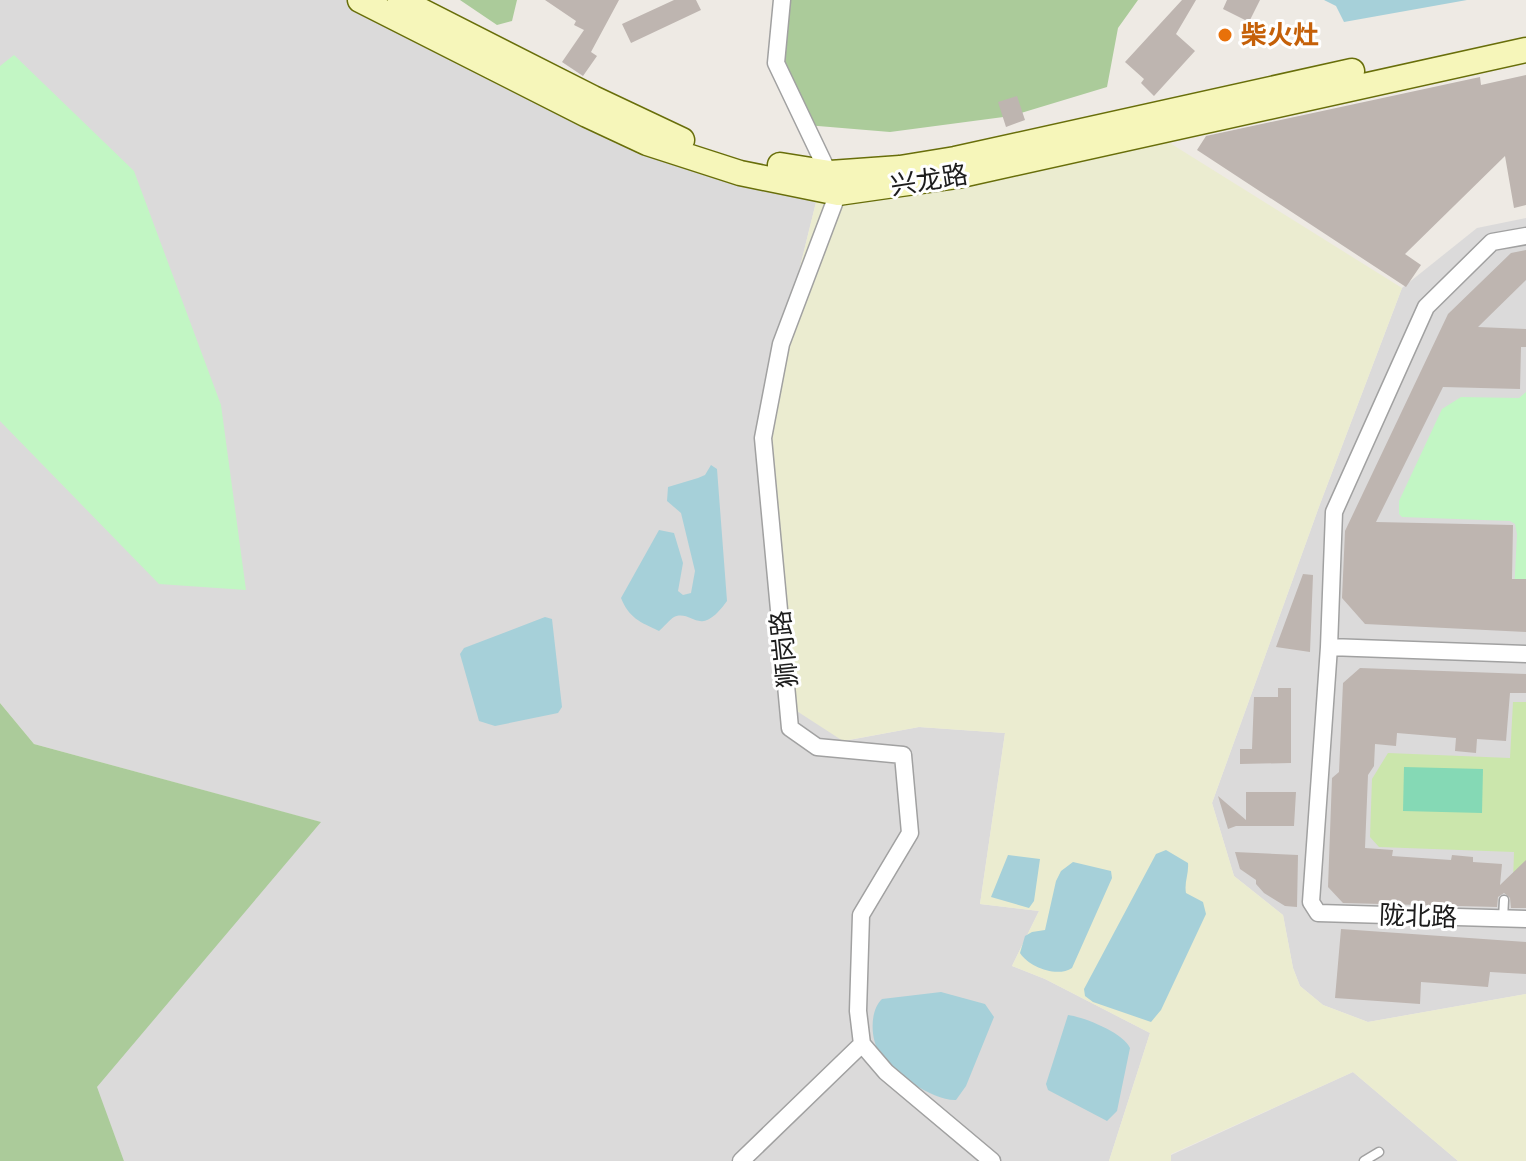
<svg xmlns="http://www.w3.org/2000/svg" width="1526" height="1161" font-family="Arial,'Noto Sans SC',sans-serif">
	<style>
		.residential { fill: #dbdada }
		.farmland { fill: #ebecd0 }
		.grass { fill: #cbe6ac }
		.forest { fill: #abcb9a }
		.park { fill: #c2f6c4 }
		.pitch { fill: #85d9b5 }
		.water { fill: #a6d0d9 }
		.building { fill: #beb5b0 }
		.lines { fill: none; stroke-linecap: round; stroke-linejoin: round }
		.lane-casing { stroke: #a1a1a1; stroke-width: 11 }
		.street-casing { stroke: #a1a1a1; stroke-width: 19 }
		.secondary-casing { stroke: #686e0a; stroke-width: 27 }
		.lane { stroke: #fff; stroke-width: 8 }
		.street { stroke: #fff; stroke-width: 16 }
		.secondary { stroke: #f6f6ba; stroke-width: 24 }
		.food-dot { fill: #e8710a; stroke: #fff; stroke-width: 3 }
		.labels { text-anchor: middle; stroke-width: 6; stroke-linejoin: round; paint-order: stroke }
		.food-label { font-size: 26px; font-weight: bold; fill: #c56008; stroke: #fff; text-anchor: start }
		.street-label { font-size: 26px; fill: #1d1d1d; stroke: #fff }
	</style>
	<rect width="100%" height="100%" fill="#eeeae4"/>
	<path class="residential" d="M0 0H350L508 80 818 194 781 344 844 741 919 727 1005 733 980 904 1039 911 1012 966 1045 979 1150 1033 1109 1161H124L96 1087 320 822 34 744 0 703Z
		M1526 218V994L1368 1022 1323 1005 1300 986 1293 968 1283 915 1234 876 1212 803 1320 504 1402 288 1477 228Z
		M1353 1072 1458 1161H1171V1155Z"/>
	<path class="farmland" d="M1157 135 1402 288 1320 504 1212 803 1234 876 1283 915 1293 968 1300 986 1323 1005 1368 1022 1526 994V1161H1458L1353 1072 1171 1154V1161H1109L1150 1033 1045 979 1012 966 1039 911 980 904 1005 733 919 727 843 741 789 706 763 438 781 344 818 194Z"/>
	<path class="grass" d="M1513 702H1526V882H1513L1514 852 1379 847 1370 837 1372 779 1388 753 1510 758Z"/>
	<path class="forest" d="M460 0H517L512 21 497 25Z
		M782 0H1138L1118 28 1107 87 1011 116 890 132 806 125 776 63Z
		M0 703 34 744 321 822 97 1087 124 1161H0Z"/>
	<path class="park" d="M14 55 134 171 221 405 246 590 159 584 0 421V66Z
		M1526 371V593H1514L1517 534 1515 524 1510 521 1402 517 1399 514V501L1442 409 1461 397 1519 398 1526 392Z"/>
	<path class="pitch" d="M1404 767 1483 769 1482 813 1403 811Z"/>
	<path class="water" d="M1324 0H1467L1344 22 1336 6Z
		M711 465 717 469 727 601C699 640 693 609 674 617 669 620 664 627 659 631 640 622 629 618 621 598L659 530 674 533 683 563 678 591 683 595 691 593 695 571 681 513 667 501 668 487 698 478 705 475Z
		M545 617 552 619 562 707 558 713 495 726 479 721 460 654 464 648Z
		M1166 850 1188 863C1189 874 1184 882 1186 893L1203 902 1206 914 1161 1010 1151 1022 1093 1002 1085 996 1084 989 1156 854Z
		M1008 855 1040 859 1034 901 1029 908 991 897Z
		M1073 862 1111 871 1112 878 1072 968C1057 978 1029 967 1020 953L1025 936 1032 932 1045 930 1056 881 1061 871Z
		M941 992 985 1004 994 1017 966 1086 956 1100C933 1101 891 1072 879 1052 870 1037 870 1010 882 999Z
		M1068 1015C1084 1017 1124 1033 1130 1048L1117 1111 1107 1121 1048 1090 1046 1084Z"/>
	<path class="building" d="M545 0H619L591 52 597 56 583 76 562 62 584 30 574 25 576 21Z
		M674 0H696L701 10 631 43 622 24Z
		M1182 0H1196L1176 34 1195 51 1154 96 1141 83 1144 79 1125 62Z
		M1227 0H1260L1249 22 1223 9Z
		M1526 75V205L1514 208 1505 156 1405 254 1421 265 1406 287 1197 150 1206 136 1480 77 1481 85Z
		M1017 96 1025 120 1006 127 998 102Z
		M1526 250V280L1478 327 1526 329V347H1521L1520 389 1443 387 1376 522 1513 525 1512 579H1526V632L1365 624 1342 598 1345 531 1448 314 1511 253Z
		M1303 574 1313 575 1310 652 1276 647Z
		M1360 668 1526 674V693H1510L1506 741 1477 739 1476 753 1455 751 1456 738 1397 733 1396 746 1375 744 1374 766 1368 775 1365 848 1393 850 1392 856 1451 860 1452 855 1473 857V862L1502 864 1500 885 1526 860V908H1511L1510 898 1504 893 1498 897 1497 907 1343 903 1328 887 1332 778 1339 772 1343 683Z
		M1278 688H1291V763L1240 764V749H1252L1254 697H1278Z
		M1246 792H1296L1294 826H1236L1228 829 1218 796 1246 820Z
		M1235 852 1298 855 1297 907 1285 906 1264 893 1256 884V880L1240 869Z
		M1341 929 1526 942V974L1490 972 1488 987 1421 982 1420 1004 1335 998Z"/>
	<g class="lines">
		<g class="lane-casing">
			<path id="lane" d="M1503 918 1504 900
				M1364 1161 1379 1152"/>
		</g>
		<g class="street-casing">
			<path id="street" d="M782 0 776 63 838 193 781 344 763 438 790 728 817 747 903 755 910 833 861 915 858 1011 862 1044 886 1072 992 1161
				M1526 236 1492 242 1426 307 1334 512 1329 647 1311 902 1318 913 1526 919
				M1329 647 1526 654
				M741 1161 862 1044"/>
		</g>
		<g class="secondary-casing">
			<path id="secondary" d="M360 0 587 115 647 143 740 173 838 193 957 176 1526 50
				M400 0 593 98 682 140
				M780 165 830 173 900 168 955 159 1352 71"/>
		</g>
		<use href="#lane" class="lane"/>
		<use href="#street" class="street"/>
		<use href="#secondary" class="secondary"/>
	</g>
	<circle class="food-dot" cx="1225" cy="35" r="8"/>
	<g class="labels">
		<g class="food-label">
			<text x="1241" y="44">柴火灶</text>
		</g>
		<g class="street-label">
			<text transform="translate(929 180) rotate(-9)" y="9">兴龙路</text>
			<text transform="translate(784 649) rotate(-96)" y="9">狮岗路</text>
			<text transform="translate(1418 916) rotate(2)" y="9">陇北路</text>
		</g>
	</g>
</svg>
